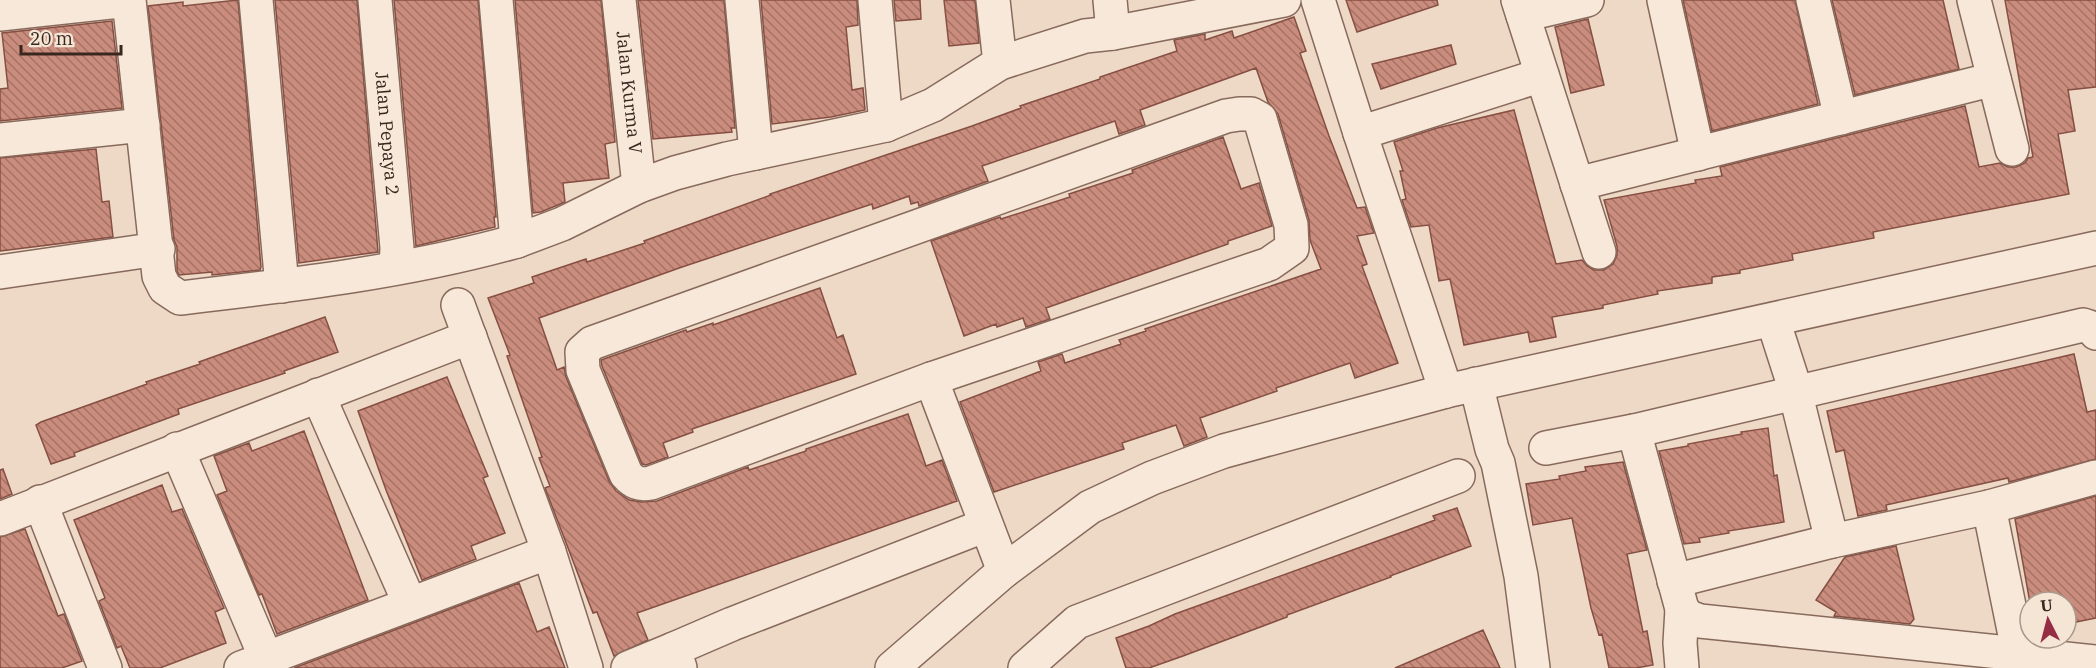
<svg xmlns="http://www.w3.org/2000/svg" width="2096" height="668" font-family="'IBM Plex Serif',serif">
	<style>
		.building { fill: url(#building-back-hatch); stroke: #864f43; stroke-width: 1.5 }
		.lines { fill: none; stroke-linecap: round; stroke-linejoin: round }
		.minor-casing { stroke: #886a5c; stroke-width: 36 }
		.tertiary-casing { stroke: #886a5c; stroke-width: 36 }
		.minor { stroke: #f8e8d9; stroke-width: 33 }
		.tertiary { stroke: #f8e8d9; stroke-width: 33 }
		.labels { text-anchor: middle; stroke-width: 4.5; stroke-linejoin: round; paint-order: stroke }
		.street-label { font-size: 18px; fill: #38261f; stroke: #f5e5d5 }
	</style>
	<defs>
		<pattern id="building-back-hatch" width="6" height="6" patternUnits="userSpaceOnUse" patternTransform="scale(1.5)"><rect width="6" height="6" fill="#ca8d7d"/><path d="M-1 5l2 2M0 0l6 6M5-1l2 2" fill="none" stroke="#a57366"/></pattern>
	</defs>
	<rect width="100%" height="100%" fill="#edd9c6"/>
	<path class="building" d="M238 0 261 267 260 270 212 275V272L179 275 177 271V247L174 240 148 6 183 2V6Z
		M275 0H357L378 252 299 263Z
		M394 0H478L496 217H494L495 227 416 246Z
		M515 0H601L615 142 605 144 609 178 563 183 565 202 541 212 533 213Z
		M638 0H724L735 128H731L732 132 653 139Z
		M761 0H857L858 25 846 27 852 90 863 88 865 110 831 117 772 124Z
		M894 0H920L921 19 896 21Z
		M944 0H975L979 43 949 46Z
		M1346 0H1437L1438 5 1357 32Z
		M1683 0H1795L1818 104 1712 131Z
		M1832 0H1943L1959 69 1855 95Z
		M2005 0H2096V87L2068 90 2075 131 2058 134 2069 194 1873 232 1874 238 1792 254 1793 260 1740 270V273L1712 277V283L1657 291 1658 294 1603 305V308L1552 317 1556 337 1530 342 1528 332 1464 345 1450 279 1439 281 1429 225 1411 227 1402 200 1406 199 1400 171H1403L1394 142 1437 128 1514 110 1556 264 1582 260 1587 266 1594 270H1604L1613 264 1617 255V246L1604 200 1696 183 1695 180 1722 176 1720 167 1965 106 1979 167 2000 163 2008 167H2016L2025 163 2028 158 2033 157Z
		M1294 17 1306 51 1300 53 1329 136 1357 208 1365 207 1374 233 1357 236 1367 264 1362 266 1398 363 1355 378 1350 363 1276 388 1277 391 1200 418 1207 437 1184 446 1176 425 1122 443 1124 449 994 492 960 402 1041 371 1038 362 1062 354 1065 363 1121 344 1119 340 1146 331 1145 329 1321 269 1310 240 1309 220 1278 114 1268 102 1256 68 1140 110 1145 125 1119 134 1115 121 982 166 988 181 919 206 918 202 911 204 909 196 873 209 872 204 682 267 539 318 557 370 564 367 566 377 609 481 616 491 629 500 641 502 657 501 748 467 749 470 806 451V449L908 414 926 466 942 460 957 501 637 613 648 640 614 656 597 612 593 613 545 488 550 486 539 458 542 457 507 356 510 355 488 298 534 283 532 277 586 259 587 262 645 243 644 241 771 195 770 194 972 126 1021 108 1020 106 1100 79V77L1177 51 1174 40 1205 34V40L1232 31 1234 38Z
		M1588 19 1604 85 1571 93 1555 27Z
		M112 21 122 108 0 121V89L8 88 2 33Z
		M1451 45 1456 64 1381 89 1372 64Z
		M1223 137 1241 189 1259 183 1272 226 1228 241V244L1046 308 1050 319 1026 327 1023 318 997 327 996 324 964 336 931 241 1000 217 1001 219 1070 197 1069 194 1133 173 1132 170Z
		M96 149 102 202 109 201 113 237 0 251V158Z
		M820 288 837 338 843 335 856 374 692 429 693 432 663 443 668 457 646 465 642 464 602 366 601 360 686 330 687 332 713 323V325Z
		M325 317 338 352 284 371 285 373 178 409 179 414 74 453 75 456 51 464 36 425 41 422 147 384 146 382 200 364 199 362Z
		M2074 354 2087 412 2096 410V459L2009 482 2008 478 1886 505 1887 510 1858 516 1844 450 1836 452 1827 411Z
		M447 377 488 476 483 478 505 533 471 546 476 559 422 580 386 490 358 411Z
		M1768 428 1774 476 1777 475 1784 522 1728 531 1729 533 1699 538 1700 542 1684 544 1659 451 1688 446V444L1742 434 1741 432Z
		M304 431 368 600 277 634 262 594 259 595 217 495 227 491 214 456 249 443 252 451Z
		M1623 462 1647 550 1627 554 1643 632 1647 631 1653 665 1636 668H1609L1602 634 1599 635 1591 608 1572 518 1533 525 1526 484 1560 479 1559 476 1586 471 1585 467Z
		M3 469 12 494 0 499V470Z
		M162 485 172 512 182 509 224 608 215 612 226 643 160 668H130L121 646 117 648 99 601 105 598 74 520Z
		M2096 496V618L2066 624V602L2030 603 2015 519Z
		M1457 508 1471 546 1390 576 1391 577 1287 615V617L1183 656 1149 668H1126L1116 638 1149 626 1175 614 1408 530 1435 520 1433 516Z
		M25 529 58 616 64 614 82 661 62 668H0V537Z
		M1896 546 1914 619 1910 624 1834 616 1836 612 1816 600 1845 557Z
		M519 583 537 632 549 627 565 668H294Z
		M1483 630 1500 668H1395Z"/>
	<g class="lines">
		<g class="minor-casing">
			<g id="minor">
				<path d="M256 0 282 286"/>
				<path id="s1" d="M375 0 397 248 396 267"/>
				<path d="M496 0 517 241 562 224 639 186 675 173 727 159 886 125 933 105 1000 63 1085 36 1113 33 1284 0"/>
				<path id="s2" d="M619 0 639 186"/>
				<path d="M742 0 756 153"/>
				<path d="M875 0 886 125"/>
				<path d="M993 0 1000 63"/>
				<path d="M1110 0 1113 33"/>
				<path d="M1318 0 1360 133 1446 391"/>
				<path d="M1518 0 1599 252"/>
				<path d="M1664 0 1698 154"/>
				<path d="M1813 0 1841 118"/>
				<path d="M1974 0 2012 149"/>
				<path d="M0 14 129 0 159 276 165 288 180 298C292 285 407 272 517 241"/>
				<path d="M1523 15 1587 0"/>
				<path d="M1239 114H1251L1260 119 1291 225 1292 248 1269 264 931 379 651 483C639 485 634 483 626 474L583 370 582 352 592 343 1226 116Z"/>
				<path d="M1360 133 1542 75"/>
				<path d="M0 140 143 125"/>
				<path d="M1577 184 1994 79"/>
				<path d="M0 272 158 249"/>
				<path d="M458 305 549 552 586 668"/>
				<path d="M1773 320 1792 379 1832 541"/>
				<path d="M931 379 1004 571"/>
				<path d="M1476 384 1492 449 1498 463 1521 576 1533 668"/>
				<path d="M318 395 410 604"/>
				<path d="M1634 431 1682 609 1689 617 1700 621 2096 662"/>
				<path d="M1546 448 1634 431 2083 325 2092 328 2096 333"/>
				<path d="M177 449 266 658"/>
				<path d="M40 502 105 668"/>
				<path d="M1989 507 2019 655"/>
				<path d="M0 519 470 337"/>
				<path d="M1674 581 1832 541 1989 507 2096 477"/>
				<path d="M1682 609 1680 643 1682 668"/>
				<path d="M241 668 549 552"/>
				<path d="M628 668 674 649"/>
				<path d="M680 668 674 649 732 624 986 525"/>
				<path d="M1025 668 1077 622 1458 476"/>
			</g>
		</g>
		<g class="tertiary-casing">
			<path id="tertiary" d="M892 668 1004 571 1090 507 1152 478 1224 451 1446 391 2096 248"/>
		</g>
		<use href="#minor" class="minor"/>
		<use href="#tertiary" class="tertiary"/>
	</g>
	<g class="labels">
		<g class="street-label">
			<text dy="6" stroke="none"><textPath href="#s2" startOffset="93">Jalan Kurma V</textPath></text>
			<text dy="6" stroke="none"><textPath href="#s1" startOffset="134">Jalan Pepaya 2</textPath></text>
		</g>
	</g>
	<g transform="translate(2048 620) rotate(354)"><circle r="28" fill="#f5e5d5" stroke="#a9998c" stroke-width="1.5"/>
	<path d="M0-4.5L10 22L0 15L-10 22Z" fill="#952e44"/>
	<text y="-9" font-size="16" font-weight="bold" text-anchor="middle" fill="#38261f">U</text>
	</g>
	<path d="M21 45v9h100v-9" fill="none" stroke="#38261f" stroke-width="3"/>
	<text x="30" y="45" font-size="18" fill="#38261f" stroke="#f5e5d5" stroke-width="4.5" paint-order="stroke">20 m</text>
</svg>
